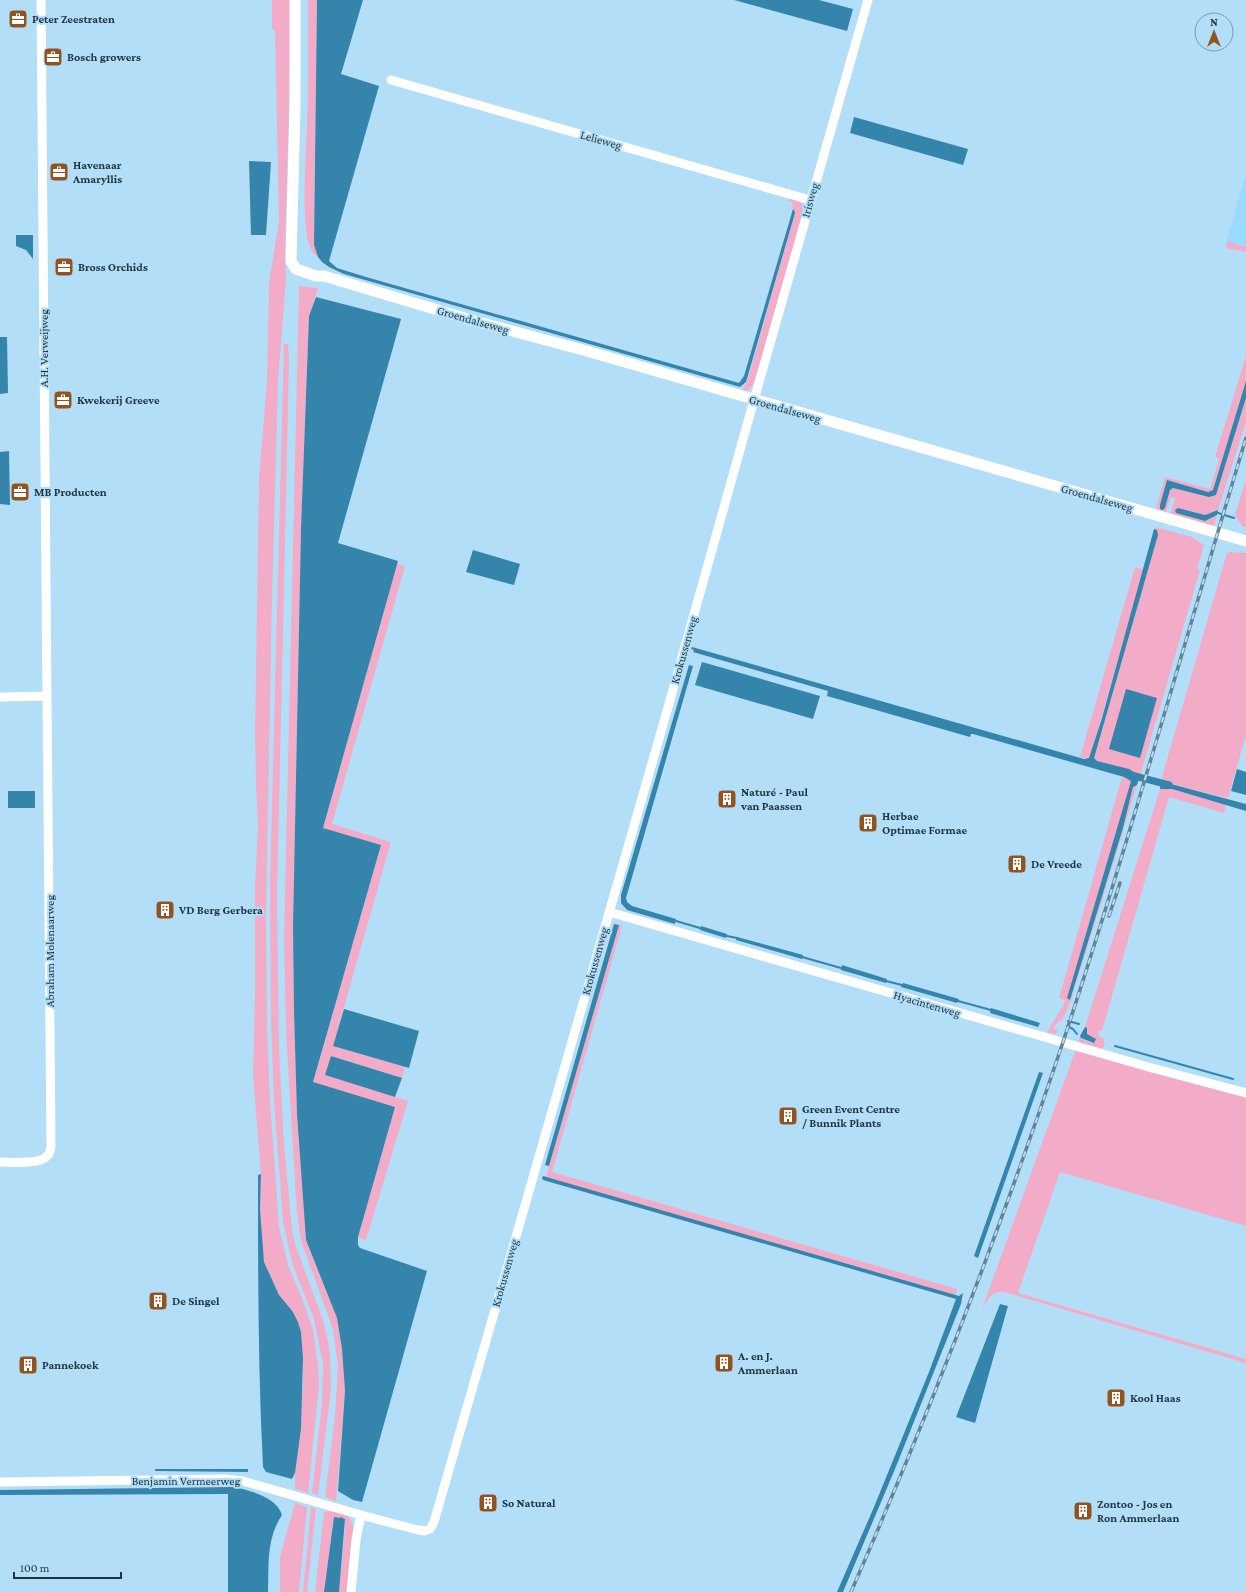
<svg xmlns="http://www.w3.org/2000/svg" width="1246" height="1592" font-family="'Crimson Pro',serif">
	<style>
		.built { fill: #9adafe }
		.green { fill: #f3acc8 }
		.water { fill: #3484ab }
		.pier { fill: #b3def8 }
		.lines { fill: none; stroke-linecap: round; stroke-linejoin: round }
		.stream { stroke: #3484ab; stroke-width: 2 }
		.canal { stroke: #3484ab; stroke-width: 7 }
		.minor { stroke: #fff; stroke-width: 9 }
		.tertiary { stroke: #fff; stroke-width: 11 }
		.rail-casing { stroke: #638396; stroke-width: 3.5 }
		.rail { stroke: #b3def8; stroke-width: 2; stroke-dasharray: 6; stroke-linecap: butt }
		.labels { text-anchor: middle; stroke-width: 4; stroke-linejoin: round; paint-order: stroke }
		.poi-label { font-size: 12px; font-weight: bold; fill: #1e3541; stroke: #b3def8; text-anchor: start }
		.street-label { font-size: 12px; fill: #1e3541; stroke: #b3def8 }
	</style>
	<rect width="100%" height="100%" fill="#b3def8"/>
	<path class="built" d="M1246 174V247L1227 241Z"/>
	<path class="green" d="M272 0H292L285 248 286 279 278 381 272 599 266 917 267 1028 270 1101 279 1227 288 1265 303 1301 313 1329 318 1367 319 1385 308 1493 295 1489V1473L300 1437 303 1380V1358L301 1332 298 1322 293 1312 284 1303 279 1295 264 1262 260 1209 261 1174 253 1075 255 991V886L258 824 256 786 255 733 259 480 267 381 269 283 279 220 275 31 272 28Z
		M308 0H317L314 245 318 257C311 253 309 245 307 237 302 200 306 161 307 124 309 83 308 41 308 0Z
		M789 197C796 200 803 201 804 210L754 384 747 391 741 393 748 379 795 213V211L793 209 792 202 788 201Z
		M1227 241 1246 247V252L1226 248Z
		M299 286 318 288 309 316 301 529 293 927 294 1011 297 1114 306 1240 337 1318 342 1349 345 1391 336 1501 325 1497 335 1415 338 1366 333 1329 301 1241 297 1214 286 1032 284 938Z
		M284 344H288L289 362 277 897 279 1047 284 1145 292 1230 295 1244 323 1320 330 1351 331 1390 318 1495 312 1493 322 1403 323 1364 314 1319 292 1263 283 1221 274 1101 271 1023 270 879Z
		M1246 356V381L1213 490 1208 492 1167 481 1163 508H1165L1170 490 1173 488 1216 495 1246 398V422L1218 510 1205 515 1178 508 1205 521 1217 515 1213 529 1170 516 1175 498 1171 497 1165 515 1158 511V509L1156 508 1165 477 1210 489 1219 459 1215 457Z
		M1246 479V527L1242 526 1235 515Z
		M1155 527 1192 537 1204 545 1197 569 1200 570 1140 776 1128 769 1097 761 1094 758 1158 535 1156 532 1157 530 1154 529Z
		M1231 552 1246 553V735L1228 798 1167 783 1161 780 1227 553Z
		M397 564 405 566 332 824 391 842 333 1046 405 1067 402 1078 331 1056 325 1075 408 1101 366 1240 358 1237 395 1107 313 1083 381 845 323 828Z
		M1135 567 1144 570 1091 753 1089 758 1080 757Z
		M1122 777 1132 781 1131 785 1085 936V942L1070 1000 1123 828 1133 787 1137 785 1072 999 1062 1020 1059 1021 1053 1028 1058 1030 1060 1027 1055 1034 1047 1032 1063 1006 1065 1000 1059 998Z
		M1160 789H1172L1226 805 1224 813 1169 797 1102 1031H1099L1098 1036 1103 1038 1105 1044 1102 1049 1078 1042 1080 1036 1083 1040 1094 1043 1087 1034V1028L1085 1027Z
		M619 925 622 926 552 1172 957 1289 956 1295 546 1177Z
		M1076 1049 1246 1098V1226L1060 1172 1018 1293 1246 1359V1363L1004 1292C991 1290 988 1300 982 1309Z
		M295 1503 307 1507 299 1592H280V1557Z
		M311 1507 316 1509 307 1592H303Z
		M328 1511C340 1513 350 1513 353 1526L347 1592H339L345 1529V1521L334 1517 324 1592H315L324 1512Z"/>
	<path class="water" d="M317 0H363L341 74 379 86 329 261 337 268 366 277 739 383 744 376 793 209 794 210 795 213 746 382 740 387 344 274 329 267 322 262 318 257 314 245Z
		M734 0H819L853 9 847 31Z
		M854 117 968 149 963 165 850 133Z
		M249 161 271 162 266 235H251Z
		M16 235H33V259L26 250 16 246Z
		M316 297 401 319 338 543 398 561 323 828 381 845 313 1082 395 1107 358 1237V1245L360 1248 427 1271 362 1502 353 1500 338 1491 345 1391 342 1349 337 1318 306 1240 297 1114 294 1011 293 927 301 529 309 316Z
		M0 337H7L8 393 0 394Z
		M1246 381V398L1216 495 1209 497 1173 488 1170 490 1165 508 1163 510 1160 509V505L1167 480 1208 492 1213 490Z
		M9 451 10 505 0 504V452Z
		M1178 508 1205 515 1218 510 1217 515 1205 521 1176 513 1175 510Z
		M1154 529 1157 530 1158 535 1094 758 1097 761 1129 769 1140 776 1137 785 1133 787 1123 828 1070 1000 1067 998 1131 781 1124 777 973 734H971L970 737 827 696 828 691 693 652 694 650 691 649 692 647 1084 759 1089 758 1102 718Z
		M473 550 520 564 514 585 466 572Z
		M702 662 820 696 813 719 695 685Z
		M689 665 693 666 626 898 627 902 632 906 676 919 675 924 627 910 621 903V895Z
		M1126 689 1157 698 1140 758 1109 749Z
		M1237 769 1246 772V795L1231 791Z
		M1161 780 1167 783 1246 804V811L1172 789H1160Z
		M8 791H35V808H8Z
		M614 924 619 925 549 1166 545 1165Z
		M701 926 727 934 726 938 700 930Z
		M737 937 803 955 802 959 736 940Z
		M842 965 887 979 886 983 841 970Z
		M903 983 959 999 957 1003 901 987Z
		M991 1008 1040 1023 1038 1027 990 1013Z
		M344 1009 419 1031 409 1068 333 1046Z
		M1085 1027 1087 1028V1034L1096 1039 1094 1043 1081 1038 1080 1036Z
		M331 1056 402 1078 395 1097 325 1075Z
		M1039 1072 1043 1073 978 1258 974 1256Z
		M261 1174 260 1209 264 1262 279 1295 293 1312 298 1322 301 1332 303 1358 301 1429 295 1473 292 1479 266 1472 263 1467C258 1370 258 1272 258 1175Z
		M543 1176 959 1296 963 1293 961 1304 895 1469 843 1592H837L874 1507 929 1372 956 1299 543 1180 542 1178Z
		M1000 1304 1008 1306 975 1423 956 1417Z
		M155 1469H248V1472L155 1471Z
		M234 1487C251 1491 277 1497 282 1515 266 1539 269 1564 268 1592H228V1494L0 1495V1490Z
		M334 1517 340 1518V1517L345 1519 339 1592H324Z"/>
	<path class="pier" d="M1120 842 1079 981 1070 1002 1109 879Z"/>
	<g class="lines">
		<path class="stream" d="M1218 513 1234 518
			M676 921 700 928
			M727 936 737 938
			M802 957 841 968
			M886 981 902 985
			M958 1001 991 1010
			M1068 1021 1079 1024
			M1067 1026 1073 1029 1077 1034
			M1115 1046 1233 1079"/>
		<path class="canal" d="M1131 775 1169 785"/>
		<path class="minor" d="M391 80 810 200
			M0 697 47 696 41 0
			M609 912 1152 1068 1246 1093
			M0 1162C11 1162 40 1165 47 1156 50 1154 50 1151 51 1147L47 696
			M0 1482 226 1479 243 1481 361 1515 414 1529 424 1531 430 1529 434 1522 665 718 754 400 868 0
			M351 1592 356 1540 361 1515"/>
		<path class="tertiary" d="M295 0V107L291 261 296 269 316 276H324L471 320 583 350 1246 541"/>
		<g class="rail-casing">
			<path id="rail" d="M1109 916 1120 883
				M851 1592C928 1416 998 1236 1059 1054 1127 850 1184 643 1246 438"/>
		</g>
		<use href="#rail" class="rail"/>
	</g>
	<defs>
		<g id="office-square" transform="scale(1)"><rect x="-9" y="-9" width="18" height="18" rx="4" fill="#945221" stroke="#b3def8"/><path d="M-6-3h4V-5.5h4V-3h4V5H-6ZM-1-4.5V-3h2v-1.5ZM-6 0V1H6V0Z" fill="#fff"/></g>
		<g id="building-square" transform="scale(1)"><rect x="-9" y="-9" width="18" height="18" rx="4" fill="#945221" stroke="#b3def8"/><path d="M-4-6H4V6H1V3H-1V6H-4ZM-2.5-4.3h1.7v1.8h-1.7ZM.8-4.3h1.7v1.8H.8ZM-2.5-1h1.7V.8h-1.7ZM.8-1h1.7V.8H.8Z" fill="#fff"/></g>
	</defs>
	<g fill-rule="evenodd">
		<use href="#office-square" x="18" y="19"/>
		<use href="#office-square" x="53" y="57"/>
		<use href="#office-square" x="59" y="172"/>
		<use href="#office-square" x="64" y="267"/>
		<use href="#office-square" x="63" y="400"/>
		<use href="#office-square" x="20" y="492"/>
		<use href="#building-square" x="727" y="799"/>
		<use href="#building-square" x="868" y="823"/>
		<use href="#building-square" x="1017" y="864"/>
		<use href="#building-square" x="165" y="910"/>
		<use href="#building-square" x="788" y="1116"/>
		<use href="#building-square" x="158" y="1301"/>
		<use href="#building-square" x="724" y="1363"/>
		<use href="#building-square" x="28" y="1365"/>
		<use href="#building-square" x="1116" y="1398"/>
		<use href="#building-square" x="488" y="1503"/>
		<use href="#building-square" x="1083" y="1511"/>
	</g>
	<g class="labels">
		<g class="poi-label">
			<text x="32" y="23">Peter Zeestraten</text>
			<text x="67" y="61">Bosch growers</text>
			<text x="73" y="169">Havenaar<tspan x="73" dy="14">Amaryllis</tspan></text>
			<text x="78" y="271">Bross Orchids</text>
			<text x="77" y="404">Kwekerij Greeve</text>
			<text x="34" y="496">MB Producten</text>
			<text x="741" y="796">Naturé - Paul<tspan x="741" dy="14">van Paassen</tspan></text>
			<text x="882" y="820">Herbae<tspan x="882" dy="14">Optimae Formae</tspan></text>
			<text x="1031" y="868">De Vreede</text>
			<text x="179" y="914">VD Berg Gerbera</text>
			<text x="802" y="1113">Green Event Centre<tspan x="802" dy="14">/ Bunnik Plants</tspan></text>
			<text x="172" y="1305">De Singel</text>
			<text x="738" y="1360">A. en J.<tspan x="738" dy="14">Ammerlaan</tspan></text>
			<text x="42" y="1369">Pannekoek</text>
			<text x="1130" y="1402">Kool Haas</text>
			<text x="502" y="1507">So Natural</text>
			<text x="1097" y="1508">Zontoo - Jos en<tspan x="1097" dy="14">Ron Ammerlaan</tspan></text>
		</g>
		<g class="street-label">
			<text transform="translate(601 140) rotate(16)" y="4">Lelieweg</text>
			<text transform="translate(810 200) rotate(-74)" y="4">Irisweg</text>
			<text transform="translate(473 320) rotate(16)" y="4">Groendalseweg</text>
			<text transform="translate(44 348) rotate(-90)" y="4">A.H. Verweijweg</text>
			<text transform="translate(785 409) rotate(16)" y="4">Groendalseweg</text>
			<text transform="translate(1097 498) rotate(16)" y="4">Groendalseweg</text>
			<text transform="translate(684 650) rotate(-74)" y="4">Krokussenweg</text>
			<text transform="translate(50 951) rotate(-90)" y="4">Abraham Molenaarweg</text>
			<text transform="translate(595 961) rotate(-74)" y="4">Krokussenweg</text>
			<text transform="translate(927 1004) rotate(16)" y="4">Hyacintenweg</text>
			<text transform="translate(505 1273) rotate(-74)" y="4">Krokussenweg</text>
			<text x="186" y="1485">Benjamin Vermeerweg</text>
		</g>
	</g>
	<g transform="translate(1214 32)"><circle r="19" fill="#b3def8" stroke="#779aaf"/>
	<path d="M0-3L7 15L0 10L-7 15Z" fill="#945221"/>
	<text y="-6" font-size="11" font-weight="bold" text-anchor="middle" fill="#1e3541">N</text>
	</g>
	<path d="M14 1572v6h107v-6" fill="none" stroke="#1e3541" stroke-width="2"/>
	<text x="20" y="1572" font-size="12" fill="#1e3541" stroke="#b3def8" stroke-width="3" paint-order="stroke">100 m</text>
</svg>
